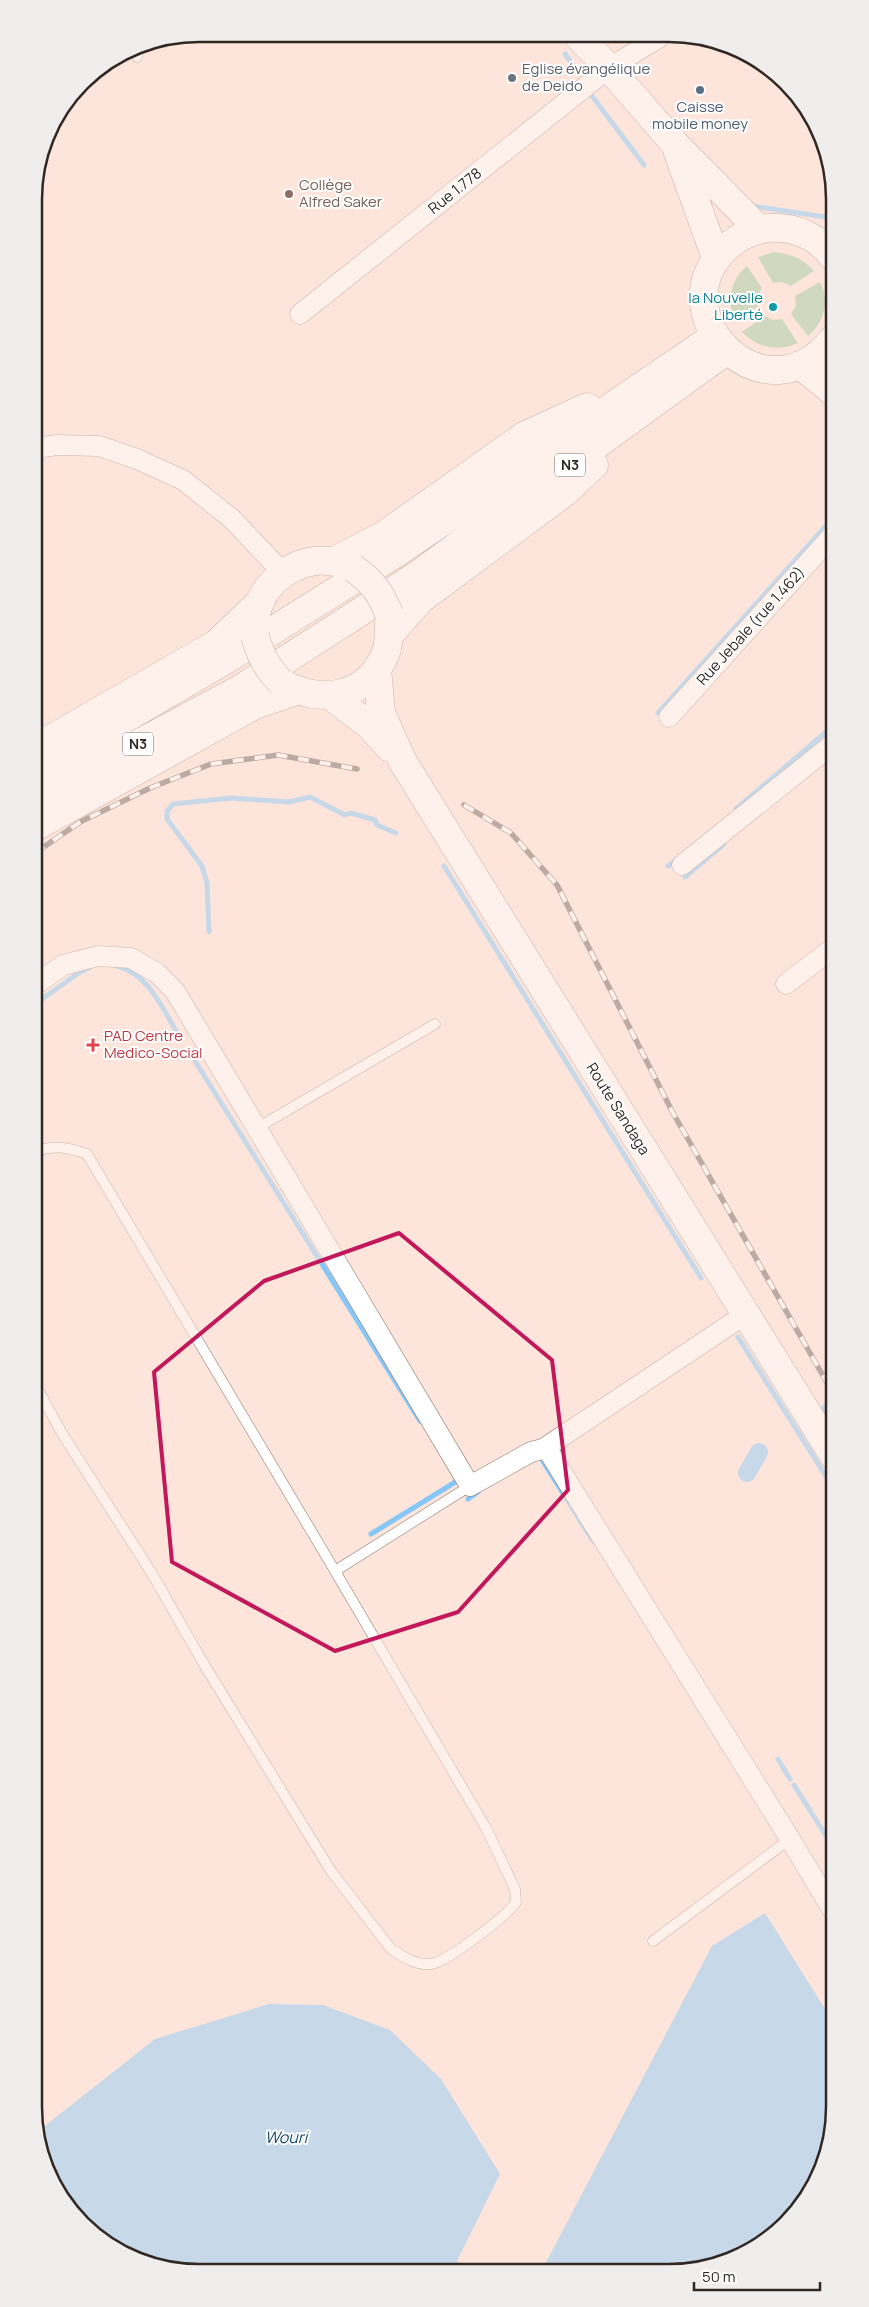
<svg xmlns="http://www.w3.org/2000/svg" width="869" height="2307" font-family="Manrope,sans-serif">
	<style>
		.green { fill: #9ac8a1 }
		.water { fill: #86c7f9 }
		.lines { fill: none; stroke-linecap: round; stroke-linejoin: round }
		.stream { stroke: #86c7f9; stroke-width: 5 }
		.canal { stroke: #86c7f9; stroke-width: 18 }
		.lane-casing { stroke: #8a756c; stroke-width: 11 }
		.street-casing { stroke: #8a756c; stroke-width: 21 }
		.primary-casing { stroke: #8a756c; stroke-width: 29 }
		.highway-casing { stroke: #8a756c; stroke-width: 29 }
		.lane { stroke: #fff; stroke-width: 10 }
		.street { stroke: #fff; stroke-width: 20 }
		.primary { stroke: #fff; stroke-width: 28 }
		.highway { stroke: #fff; stroke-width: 28 }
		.rail-casing { stroke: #70635d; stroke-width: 5.5 }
		.rail { stroke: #fff; stroke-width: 4; stroke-dasharray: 11; stroke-linecap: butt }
		.primary-bridge-casing { stroke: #8a756c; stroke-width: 29; stroke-linecap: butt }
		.primary-bridge { stroke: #fff; stroke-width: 28 }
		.marked { fill: none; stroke: #c2185b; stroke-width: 4; stroke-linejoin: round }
		.worship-dot { fill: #6b7280; stroke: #fff; stroke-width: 2 }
		.service-dot { fill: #5c6f8a; stroke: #fff; stroke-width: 2 }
		.education-dot { fill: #8d6e63; stroke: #fff; stroke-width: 2 }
		.culture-dot { fill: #0f9aa8; stroke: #fff; stroke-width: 2 }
		.health-dot { fill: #e0444e; stroke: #fff; stroke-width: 2 }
		.labels { text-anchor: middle; stroke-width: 4; stroke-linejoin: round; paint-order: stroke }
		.shield { fill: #fff; stroke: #6f6866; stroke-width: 1 }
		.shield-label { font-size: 14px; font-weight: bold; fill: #312824 }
		.worship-label { font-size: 15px; fill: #5b616d; stroke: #fff; text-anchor: start }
		.service-label { font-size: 15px; fill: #4e5e75; stroke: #fff }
		.education-label { font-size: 15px; fill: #785e54; stroke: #fff; text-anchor: start }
		.street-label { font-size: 15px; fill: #312824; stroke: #fff }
		.culture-label { font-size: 15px; fill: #0d838f; stroke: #fff; text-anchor: end }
		.health-label { font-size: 15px; fill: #be3a42; stroke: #fff; text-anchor: start }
		.water-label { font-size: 16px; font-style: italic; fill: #1b4b6c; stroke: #fff }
		.rim { fill: none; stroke: #312824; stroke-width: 2.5 }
	</style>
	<rect width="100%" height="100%" fill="#fde5db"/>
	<path class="green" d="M774 252C791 254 802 258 814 271L791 286 782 282 773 283 758 257Z
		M747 266 762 288 757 297 758 306 736 322C726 302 730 280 747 266Z
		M820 282C830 301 824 323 808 336L791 314 796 306 795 296Z
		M765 316 773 320 782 319 798 343C778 352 757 348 742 332Z"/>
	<path class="water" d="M765 1913 835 2025V2118L823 2171 794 2217 753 2251 702 2270H542L712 1946Z
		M269 2004 323 2005 390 2030 441 2079 500 2174 457 2261 472 2270H167L126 2256 82 2225 56 2190 37 2140V2132L155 2039Z"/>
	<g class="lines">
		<path class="stream" d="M565 54 577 71
			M592 96 644 165
			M752 206 832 218
			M658 713 833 518
			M736 809 833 726
			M444 866 701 1278
			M668 866 676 860
			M685 877 724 844
			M209 932 207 883 202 866 167 819V811L173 804 231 798 289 802 310 797 345 815 351 813 375 820 377 825 396 833
			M117 966C149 974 162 1008 178 1034
			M35 1004 80 972 89 968
			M195 1061 420 1421
			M738 1337 829 1481
			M539 1455 593 1541
			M468 1499 478 1492
			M371 1534 457 1481 455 1477
			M778 1759 790 1779
			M794 1785 835 1850"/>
		<path class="canal" d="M829 1411 834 1409
			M747 1473 759 1452"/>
		<g class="lane-casing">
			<path id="lane" d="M137 57 139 46
				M257 1128 435 1024
				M36 1151C56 1145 67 1147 87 1154L335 1571 470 1486
				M36 1386 63 1435 151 1572 205 1666 331 1871 391 1949C403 1957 420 1968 435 1963 452 1957 506 1917 516 1902L515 1889 486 1828 335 1571
				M653 1941 790 1839"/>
		</g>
		<g class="street-casing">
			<path id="street" d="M300 314 609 68 660 37
				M35 448 57 445 99 446 137 459 183 480 232 519 283 573
				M669 717 833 535
				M682 865 833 744
				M786 984 833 948
				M35 985 63 965 98 956 131 958 157 973 175 991 470 1486 531 1452 543 1449 746 1314
				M543 1449 549 1452 790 1839 835 1914"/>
		</g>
		<g class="primary-casing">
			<path id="primary" d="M578 36 609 68 675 144 759 229
				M678 153 716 258
				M255 624C256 591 284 565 315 561 329 559 341 563 353 568
				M377 668 381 713 403 762 834 1456
				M281 682C319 705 368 699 386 652 390 640 389 627 389 614
				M331 696 369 725 390 748"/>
		</g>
		<g class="highway-casing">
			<path id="highway" d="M832 256C818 236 793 226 769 228 750 230 734 239 721 253 662 320 767 421 832 340
				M800 365 832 391
				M334 561 384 535 524 436 587 407
				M390 634 421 599 564 493 594 465
				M35 748 216 644 261 601
				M35 771 224 661 398 552 715 336
				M35 799 240 689 413 578 726 351
				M35 827 255 705 296 691"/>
		</g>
		<use href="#lane" class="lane"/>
		<use href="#street" class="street"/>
		<use href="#primary" class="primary"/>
		<use href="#highway" class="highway"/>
		<g class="rail-casing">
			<path id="rail" d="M464 805 511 833 557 885 673 1113 834 1395
				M35 853 80 822 150 788 211 764 278 755 357 769"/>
		</g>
		<use href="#rail" class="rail"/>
		<g class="primary-bridge-casing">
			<path id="primary-bridge" d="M353 568C372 581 381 593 389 614
				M255 636C260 655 267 668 281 682"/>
		</g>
		<use href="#primary-bridge" class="primary-bridge"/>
	</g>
	<path d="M0 0H869V2307H0ZM399 1233 552 1360 568 1490 458 1612 335 1651 172 1562 154 1372 264 1281Z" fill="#fde5db" fill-opacity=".55" fill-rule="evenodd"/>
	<path class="marked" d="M399 1233 552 1360 568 1490 458 1612 335 1651 172 1562 154 1372 264 1281Z"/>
	<circle class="worship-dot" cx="512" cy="78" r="5"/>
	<circle class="service-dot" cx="700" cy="90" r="5"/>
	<circle class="education-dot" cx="289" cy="194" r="5"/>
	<circle class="culture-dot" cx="773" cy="307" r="5"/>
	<path class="health-dot" d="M90.5 1037.5h5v5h5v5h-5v5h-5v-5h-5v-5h5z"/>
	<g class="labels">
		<g class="shield">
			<rect x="555" y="453.5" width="30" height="23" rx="4"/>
			<rect x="123" y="732.5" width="30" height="23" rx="4"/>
		</g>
		<g class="shield-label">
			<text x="570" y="470">N3</text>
			<text x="138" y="749">N3</text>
		</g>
		<g class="worship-label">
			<text x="522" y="74">Eglise évangélique<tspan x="522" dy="17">de Deido</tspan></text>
		</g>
		<g class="service-label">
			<text x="700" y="112">Caisse<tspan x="700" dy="17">mobile money</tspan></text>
		</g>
		<g class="education-label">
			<text x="299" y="190">Collège<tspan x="299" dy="17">Alfred Saker</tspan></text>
		</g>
		<g class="street-label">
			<text transform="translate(455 191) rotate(-39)" y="5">Rue 1.778</text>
			<text transform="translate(751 626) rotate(-48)" y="5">Rue Jebale (rue 1.462)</text>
			<text transform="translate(618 1109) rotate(58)" y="5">Route Sandaga</text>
		</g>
		<g class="culture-label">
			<text x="763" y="303">la Nouvelle<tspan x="763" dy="17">Liberté</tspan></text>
		</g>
		<g class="health-label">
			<text x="104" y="1041">PAD Centre<tspan x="104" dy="17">Medico-Social</tspan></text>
		</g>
		<g class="water-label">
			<text x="286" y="2143">Wouri</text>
		</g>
	</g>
	<path d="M0 0H869V2307H0ZM199 42H669A157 157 0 0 1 826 199V2107A157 157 0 0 1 669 2264H199A157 157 0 0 1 42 2107V199A157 157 0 0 1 199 42Z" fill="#efeeed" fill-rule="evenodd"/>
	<path class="rim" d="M199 42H669A157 157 0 0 1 826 199V2107A157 157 0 0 1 669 2264H199A157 157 0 0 1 42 2107V199A157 157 0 0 1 199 42Z"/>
	<path d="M694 2282v8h126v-8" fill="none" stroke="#312824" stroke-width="2.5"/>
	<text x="702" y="2282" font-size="15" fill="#312824" stroke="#ffffff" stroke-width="4" paint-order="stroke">50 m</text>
</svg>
